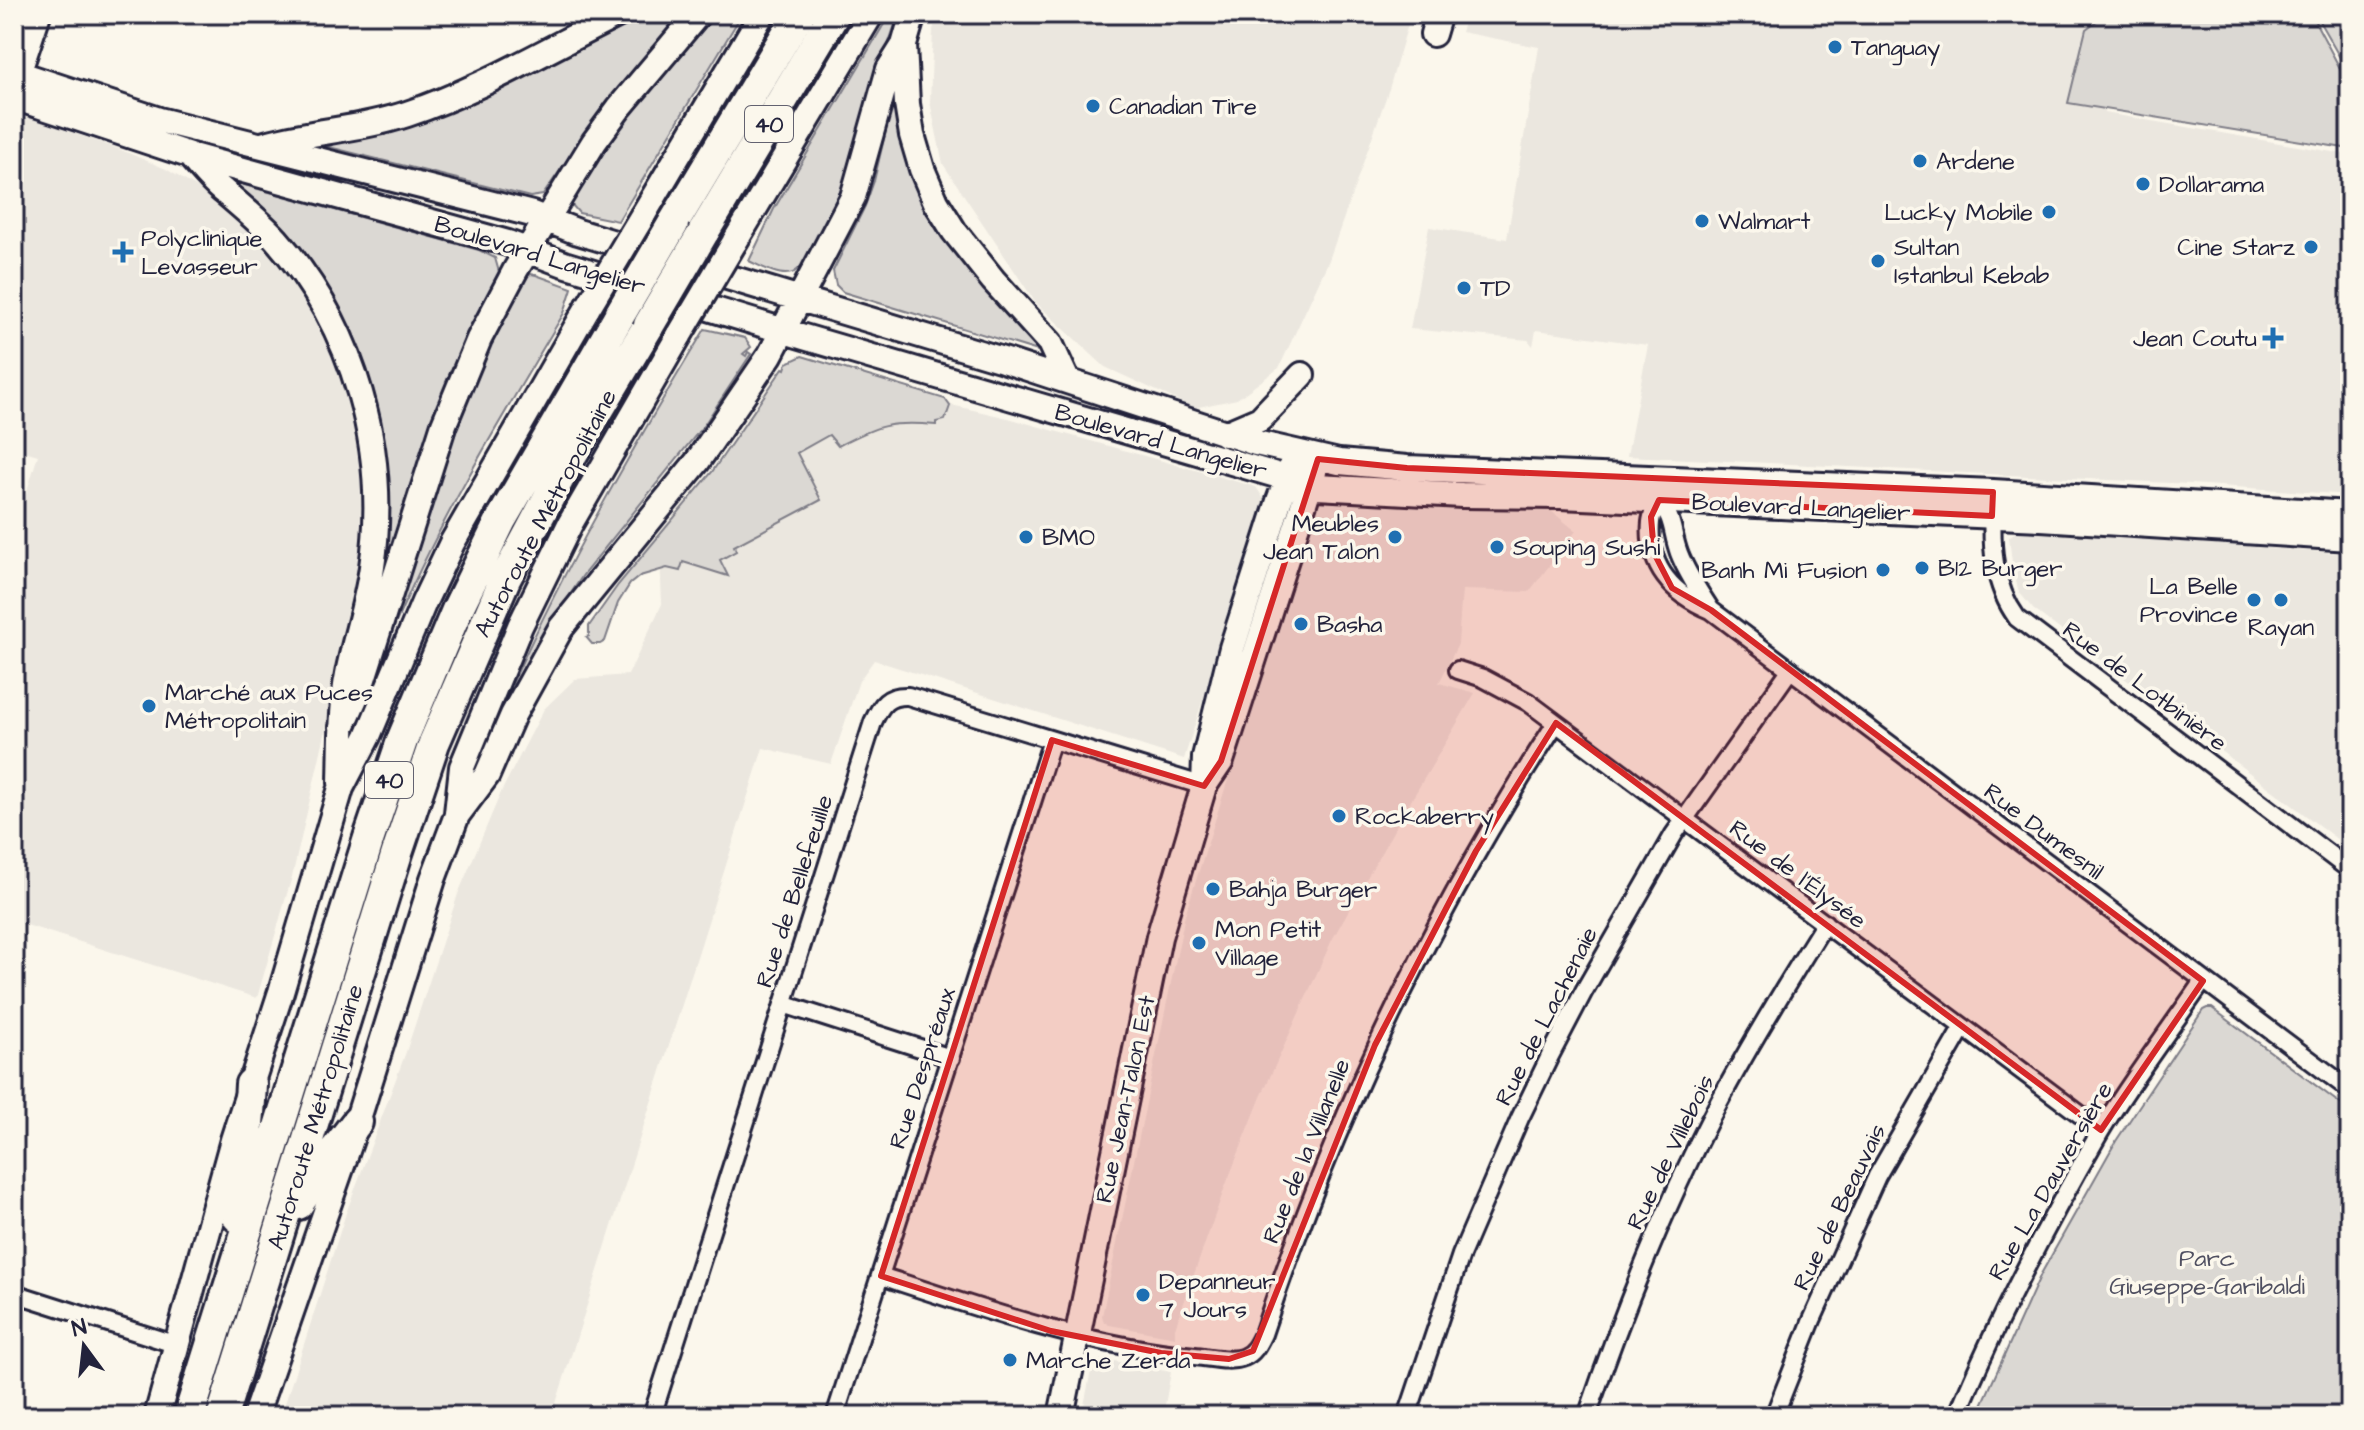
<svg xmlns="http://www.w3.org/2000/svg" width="2364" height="1430" font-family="'Architects Daughter',sans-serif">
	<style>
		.built { fill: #ebe7df }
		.green { fill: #dbd8d3; stroke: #7e7d87; stroke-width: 2 }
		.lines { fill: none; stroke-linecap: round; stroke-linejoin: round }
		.street-casing { stroke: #22223b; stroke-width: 22 }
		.secondary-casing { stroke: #22223b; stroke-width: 30 }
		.highway-casing { stroke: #22223b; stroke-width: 36 }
		.street { stroke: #fbf7ec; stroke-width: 16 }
		.secondary { stroke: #fbf7ec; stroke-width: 24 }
		.highway { stroke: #fbf7ec; stroke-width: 30 }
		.secondary-bridge-casing { stroke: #22223b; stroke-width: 30; stroke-linecap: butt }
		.highway-bridge-casing { stroke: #22223b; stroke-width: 36; stroke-linecap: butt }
		.secondary-bridge { stroke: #fbf7ec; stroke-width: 24 }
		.highway-bridge { stroke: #fbf7ec; stroke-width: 30 }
		.marked { fill: #d62828; fill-opacity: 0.2; stroke: #d62828; stroke-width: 6; stroke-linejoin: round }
		.poi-dot { fill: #1f6fb2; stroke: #fbf7ec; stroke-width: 3 }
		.labels { text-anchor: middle; stroke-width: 7; stroke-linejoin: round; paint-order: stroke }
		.shield { fill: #fbf7ec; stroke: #636270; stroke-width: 2 }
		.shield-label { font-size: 22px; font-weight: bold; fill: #22223b }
		.poi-label { font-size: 24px; fill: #22223b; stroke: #fbf7ec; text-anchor: start }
		.street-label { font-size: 24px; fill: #22223b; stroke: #fbf7ec }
		.park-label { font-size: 24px; fill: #505061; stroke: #fbf7ec }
	</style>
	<rect width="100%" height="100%" fill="#fbf7ec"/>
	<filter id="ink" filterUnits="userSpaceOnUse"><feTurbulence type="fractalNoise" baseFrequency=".0125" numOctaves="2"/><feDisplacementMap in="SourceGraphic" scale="16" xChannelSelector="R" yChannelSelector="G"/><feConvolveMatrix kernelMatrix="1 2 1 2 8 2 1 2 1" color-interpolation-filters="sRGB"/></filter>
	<g filter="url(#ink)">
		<path class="built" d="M938 14H1411L1389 89 1329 260 1279 368 1237 399 1194 408 1105 367 1036 303 943 164 930 102 933 30Z
			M1467 14H2131L2105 113 2350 155V495L2190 484 1627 456 1648 345 1536 330 1533 346 1528 340 1410 329 1429 227 1507 239 1539 47 1461 32Z
			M31 118 119 149 166 169 216 199 248 227 282 263 309 302 339 364 356 419 364 465 366 536 354 608 293 873 257 998 14 921V534L38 455 14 448V141L23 120Z
			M812 373 1008 418 1256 487 1266 502 1184 759 874 660 859 681 831 764 763 748 552 1416H281L346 1213 406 1052 458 894 502 790 544 709 575 679 628 675 662 604 660 556Z
			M1325 500 1550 510 1576 531 1529 592 1462 590 1458 644 1439 683 1475 693 1399 821 1332 940 1261 1097 1225 1187 1175 1328V1337L1109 1325 1104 1322 1102 1316 1185 915 1315 505Z
			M2018 530 2350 554V849L2033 609 2019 592 2013 571 2009 537Z
			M1104 1359 1171 1372 1163 1416H1082L1092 1365 1096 1361Z"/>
		<path class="green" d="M638 14H682L596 118 543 195 530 197 317 144 449 107Z
			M710 14H742L618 221 579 213 572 205 573 197 605 142Z
			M890 14H899C879 66 866 120 848 173 837 206 819 237 803 268L800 267C788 283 765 268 749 261L774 209Z
			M2106 14H2311L2350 87V149L2068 103 2086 29Z
			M2315 14H2350V77L2347 70Z
			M895 92 904 136 1041 347 1038 351 843 292 836 285 833 271 865 206 874 181Z
			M230 181 479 250 495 258 499 272 497 278C444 369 417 471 385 571L382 570 370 395 229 184Z
			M536 275 572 288 564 313C502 417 439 520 392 632L389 631 446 449 480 358 524 279 531 274Z
			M705 329 745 338 751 347 743 354 746 356 748 352 751 354 704 425 583 575 551 623 515 685 512 684C568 560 636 442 705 329Z
			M802 356 945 399 950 406 945 420 936 422V425C890 421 878 425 838 446L829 435 797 453 821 500 734 546 736 551 720 560 728 576 683 562 680 571 667 568 640 576 630 584 618 603 605 641 600 644H592L586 637 589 636V626L618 585 712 472 783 368 785 369 787 363Z
			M2207 1008H2212L2350 1111V1416H1977L2041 1274 2116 1141 2203 1010Z"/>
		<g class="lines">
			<g class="street-casing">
				<path id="street" d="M1660 492C1659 503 1652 511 1651 522 1647 566 1672 594 1711 610L2350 1090
					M1659 500C1675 521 1671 531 1679 553 1687 574 1699 591 1711 610
					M1993 507C1991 546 1993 585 2017 618L2350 870
					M1458 670 1483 678 1528 702 2101 1130
					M783 1004 951 1058
					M881 1276C984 1310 1087 1346 1195 1356 1209 1357 1230 1363 1244 1357 1254 1353 1258 1344 1263 1334 1334 1118 1432 914 1556 723
					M14 1293 177 1345
					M652 1416 873 722C881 705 887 695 908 696L1204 786
					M835 1416 1052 740
					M1407 1416 1461 1255 1520 1118 1550 1056 1584 991 1674 834 1790 670
					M1587 1416C1624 1308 1666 1203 1719 1102 1752 1040 1788 982 1825 923
					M1774 1416 1812 1320 1877 1176 1963 1027
					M1957 1416C1997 1318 2047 1224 2100 1132 2131 1080 2169 1031 2203 981"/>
			</g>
			<g class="secondary-casing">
				<path id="secondary" d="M1433 34 1439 14
					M904 45 907 104 912 135 922 169 936 202 954 231 993 280 1050 343 1067 380
					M14 72 159 120 532 214 578 232 1003 360 1256 443 1339 462 1407 468 1993 492 2350 514
					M14 86 38 14
					M14 97 189 155 508 243 564 264 804 337 1317 487 1462 495 1560 496 2041 518 2350 538
					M262 145C310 131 359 130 407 114 480 90 550 48 619 14
					M189 155C200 167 210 180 222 190 241 206 259 221 276 239 355 328 389 451 372 567 367 604 355 638 348 674 341 709 342 747 341 783
					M643 215 762 14
					M734 243 871 14
					M1225 434 1260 419 1302 375
					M342 727 361 685 444 424 479 339 516 269 594 142 619 108 698 14
					M1204 786 1221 761 1314 472
					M457 813 462 767 520 626 570 524 680 334
					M157 1416 233 1140 281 992 341 788 368 736 424 602 452 543 588 307
					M255 1416 357 1122 433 879 457 815 487 775 513 715 561 628 697 462 770 355 853 197 889 69 904 45 913 14
					M1061 1416 1159 937 1204 786 1205 757 1232 648 1279 501 1293 463"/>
			</g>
			<g class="highway-casing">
				<path id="highway" d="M673 224 799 14
					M703 233 834 14
					M298 1204 326 1162 357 1122
					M238 1217C242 1172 249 1129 251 1084
					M189 1416 369 838 403 738 457 610 501 520 619 316
					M222 1416 397 853 434 743 505 579 572 454 649 325"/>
			</g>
			<use href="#street" class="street"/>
			<use href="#secondary" class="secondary"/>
			<use href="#highway" class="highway"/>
			<g class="secondary-bridge-casing">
				<path id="secondary-bridge" d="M588 307 643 215
					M680 334 734 243"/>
			</g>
			<g class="highway-bridge-casing">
				<path id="highway-bridge" d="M619 316 673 224
					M649 325 703 233"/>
			</g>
			<use href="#secondary-bridge" class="secondary-bridge"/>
			<use href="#highway-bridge" class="highway-bridge"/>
		</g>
	</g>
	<path class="marked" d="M1318 459 1407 468 1993 492 1992 516 1659 500 1651 517 1654 553 1672 588 1711 610 2203 981 2101 1130 1556 723 1476 851 1375 1045 1253 1351 1229 1359 1161 1353 1051 1331 881 1276 1052 740 1204 786 1221 761Z"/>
	<g class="poi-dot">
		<circle cx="1835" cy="47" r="8"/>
		<circle cx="1093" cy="106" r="8"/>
		<circle cx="1920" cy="161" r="8"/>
		<circle cx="2143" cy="184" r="8"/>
		<circle cx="2049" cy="212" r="8"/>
		<circle cx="1702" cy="221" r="8"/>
		<circle cx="2311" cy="247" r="8"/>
		<path d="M119 240h8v8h8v8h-8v8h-8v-8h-8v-8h8z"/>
		<circle cx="1878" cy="261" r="8"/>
		<circle cx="1464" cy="288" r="8"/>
		<path d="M2269 326h8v8h8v8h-8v8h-8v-8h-8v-8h8z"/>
		<circle cx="1026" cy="537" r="8"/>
		<circle cx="1395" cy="537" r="8"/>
		<circle cx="1497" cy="547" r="8"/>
		<circle cx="1922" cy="568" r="8"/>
		<circle cx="1883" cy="570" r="8"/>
		<circle cx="2254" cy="600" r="8"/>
		<circle cx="2281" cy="600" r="8"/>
		<circle cx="1301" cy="624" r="8"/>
		<circle cx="149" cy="706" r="8"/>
		<circle cx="1339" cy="816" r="8"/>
		<circle cx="1213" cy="889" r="8"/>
		<circle cx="1199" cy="943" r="8"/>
		<circle cx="1143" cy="1295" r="8"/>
		<circle cx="1010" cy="1360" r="8"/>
	</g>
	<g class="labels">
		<g class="shield">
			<rect x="745" y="106" width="48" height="36" rx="6"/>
			<rect x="365" y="762" width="48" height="36" rx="6"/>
		</g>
		<g class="shield-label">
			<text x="769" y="132">40</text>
			<text x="389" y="788">40</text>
		</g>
		<g class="poi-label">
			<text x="1851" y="55">Tanguay</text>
			<text x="1109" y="114">Canadian Tire</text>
			<text x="1936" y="169">Ardene</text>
			<text x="2159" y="192">Dollarama</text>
			<text x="2033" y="220" text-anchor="end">Lucky Mobile</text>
			<text x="1718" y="229">Walmart</text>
			<text x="141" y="246">Polyclinique<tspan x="141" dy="28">Levasseur</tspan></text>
			<text x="1894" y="255">Sultan<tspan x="1894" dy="28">Istanbul Kebab</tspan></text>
			<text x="2295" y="255" text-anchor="end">Cine Starz</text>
			<text x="1480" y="296">TD</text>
			<text x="2257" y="346" text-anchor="end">Jean Coutu</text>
			<text x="1379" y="531" text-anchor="end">Meubles<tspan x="1379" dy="28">Jean Talon</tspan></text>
			<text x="1042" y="545">BMO</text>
			<text x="1513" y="555">Souping Sushi</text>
			<text x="1938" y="576">B12 Burger</text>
			<text x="1867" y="578" text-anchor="end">Banh Mi Fusion</text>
			<text x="2238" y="594" text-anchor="end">La Belle<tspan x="2238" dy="28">Province</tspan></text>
			<text x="1317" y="632">Basha</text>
			<text x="2281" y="635" text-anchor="middle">Rayan</text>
			<text x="165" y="700">Marché aux Puces<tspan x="165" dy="28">Métropolitain</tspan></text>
			<text x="1355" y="824">Rockaberry</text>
			<text x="1229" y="897">Bahja Burger</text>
			<text x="1215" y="937">Mon Petit<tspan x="1215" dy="28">Village</tspan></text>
			<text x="1159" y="1289">Depanneur<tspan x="1159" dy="28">7 Jours</tspan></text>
			<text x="1026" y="1368">Marche Zerda</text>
		</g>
		<g class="street-label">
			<text transform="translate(540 255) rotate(17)" y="8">Boulevard Langelier</text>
			<text transform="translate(1161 441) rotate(16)" y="8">Boulevard Langelier</text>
			<text transform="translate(1801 507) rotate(3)" y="8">Boulevard Langelier</text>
			<text transform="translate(545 513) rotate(-62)" y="8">Autoroute Métropolitaine</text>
			<text transform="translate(2145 686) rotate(37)" y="8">Rue de Lotbinière</text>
			<text transform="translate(2044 831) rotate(37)" y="8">Rue Dumesnil</text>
			<text transform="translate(1798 874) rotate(37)" y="8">Rue de l'Élysée</text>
			<text transform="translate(794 891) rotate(-72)" y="8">Rue de Bellefeuille</text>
			<text transform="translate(1546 1016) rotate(-63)" y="8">Rue de Lachenaie</text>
			<text transform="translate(922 1068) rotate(-72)" y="8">Rue Despréaux</text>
			<text transform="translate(1125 1099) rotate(-78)" y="8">Rue Jean-Talon Est</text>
			<text transform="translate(315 1117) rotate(-73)" y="8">Autoroute Métropolitaine</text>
			<text transform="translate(1306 1151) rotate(-68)" y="8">Rue de la Villanelle</text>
			<text transform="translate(1670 1152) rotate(-64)" y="8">Rue de Villebois</text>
			<text transform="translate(2050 1181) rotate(-60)" y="8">Rue La Dauversière</text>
			<text transform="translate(1839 1207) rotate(-64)" y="8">Rue de Beauvais</text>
		</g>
		<g class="park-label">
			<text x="2207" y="1266">Parc<tspan x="2207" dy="28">Giuseppe-Garibaldi</tspan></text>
		</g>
	</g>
	<rect width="2364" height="1430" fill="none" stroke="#fbf7ec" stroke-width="48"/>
	<rect x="24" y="24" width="2316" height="1382" fill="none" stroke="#22223b" stroke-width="3" filter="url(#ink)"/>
	<g transform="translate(84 1346) rotate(345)" stroke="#fbf7ec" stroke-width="6" paint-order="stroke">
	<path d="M0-6L14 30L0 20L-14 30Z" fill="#22223b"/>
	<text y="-12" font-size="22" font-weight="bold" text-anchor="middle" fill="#22223b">N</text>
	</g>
</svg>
